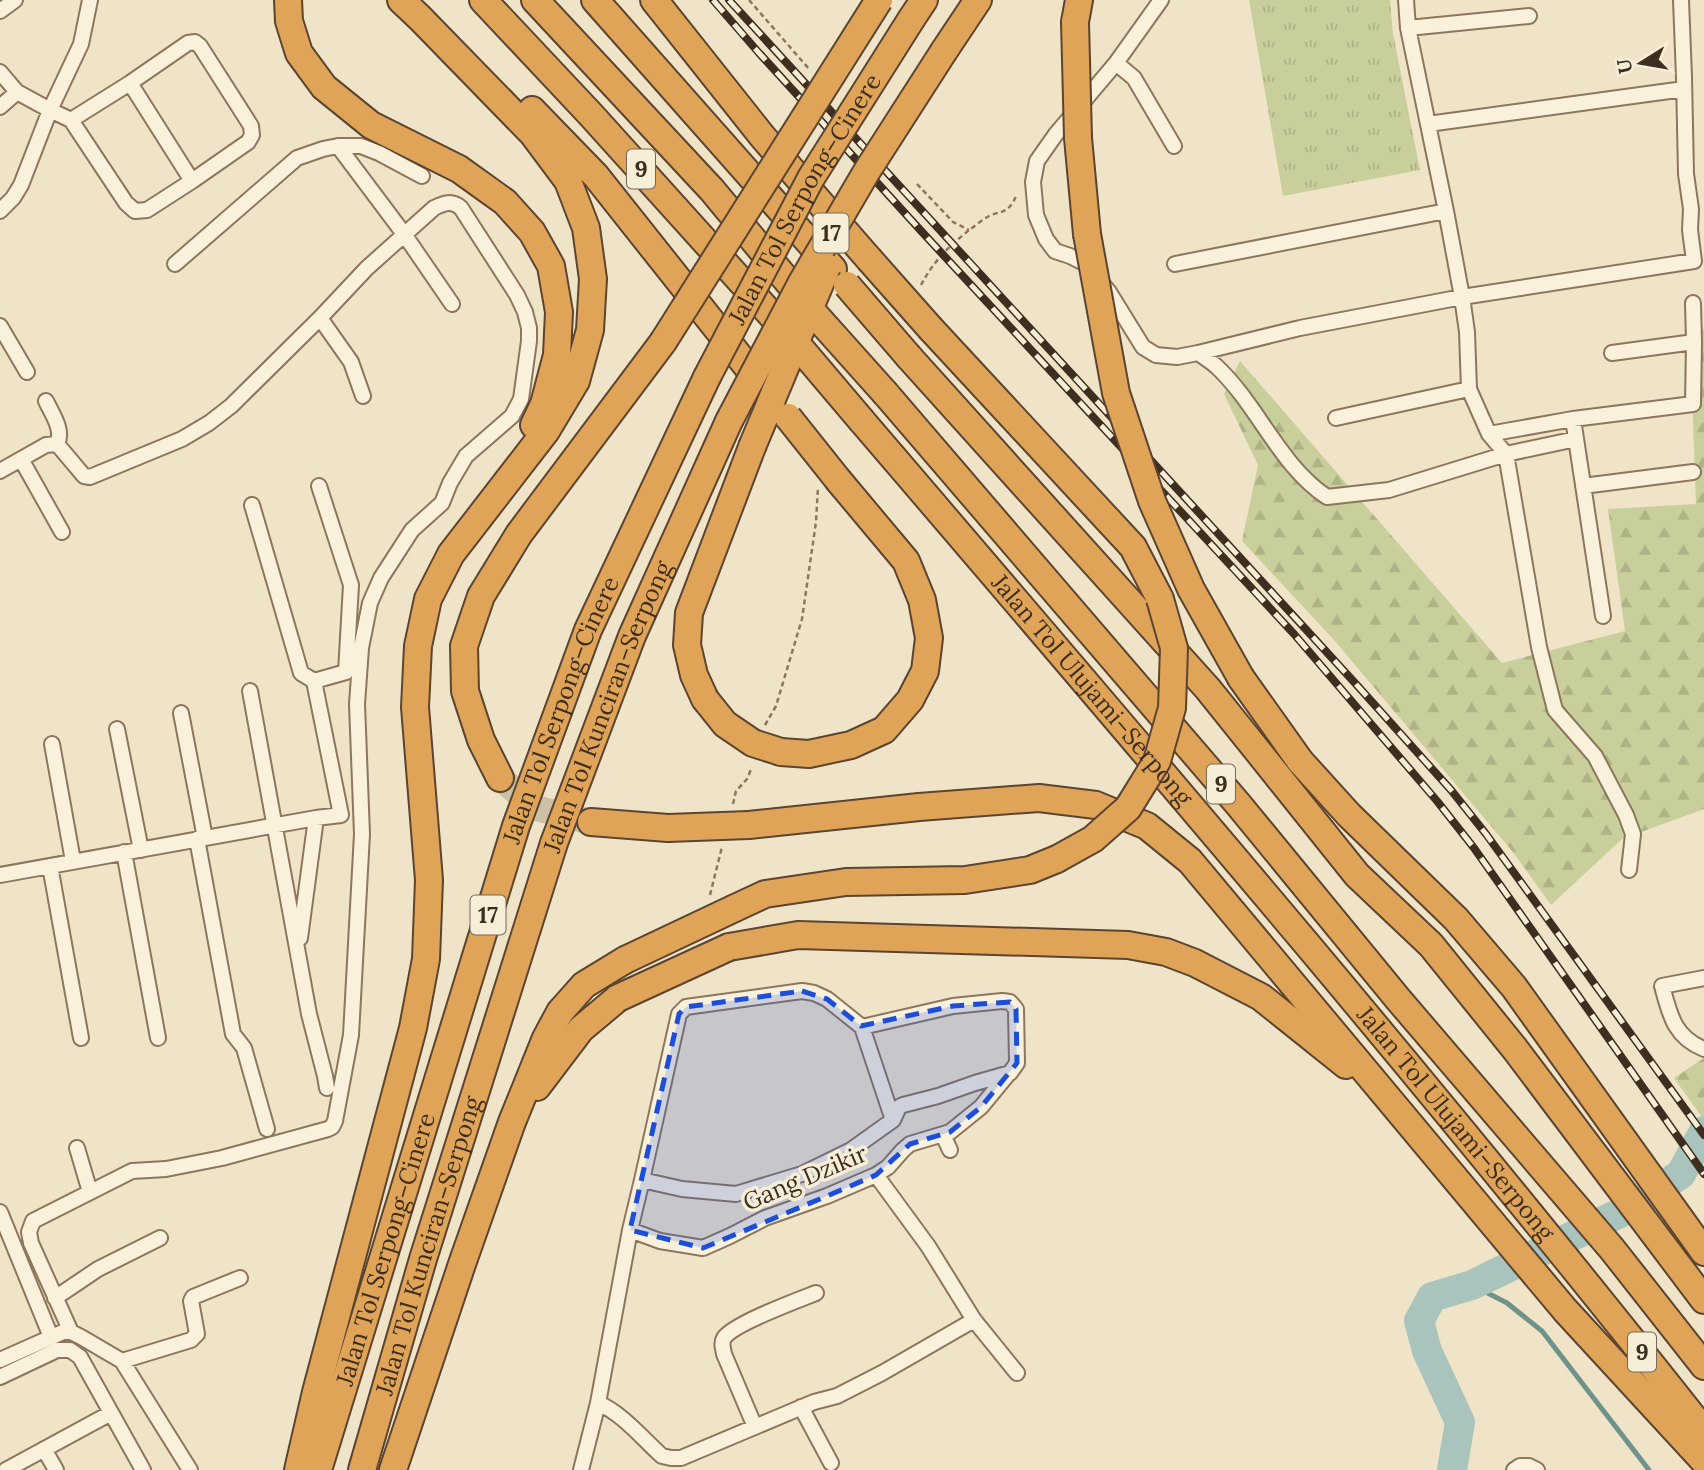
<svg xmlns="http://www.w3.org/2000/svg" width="1704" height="1470" font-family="Lora,serif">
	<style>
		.grass { fill: url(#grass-tufts) }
		.forest { fill: url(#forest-firs) }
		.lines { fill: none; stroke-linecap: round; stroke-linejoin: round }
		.stream { stroke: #6f938a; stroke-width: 5 }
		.river { stroke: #a9c4bc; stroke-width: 30 }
		.highway-tunnel { stroke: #ccc0a6; stroke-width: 26; stroke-dasharray: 26 13; stroke-linecap: butt }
		.street-casing { stroke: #8d765c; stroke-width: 18 }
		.highway-casing { stroke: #5b4430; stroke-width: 30 }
		.path { stroke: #8d765c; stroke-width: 2.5; stroke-dasharray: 5 3.5; stroke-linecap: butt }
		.street { stroke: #faf1dc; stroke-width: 14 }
		.highway { stroke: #e0a458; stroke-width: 26 }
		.rail-casing { stroke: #3d2e20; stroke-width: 8 }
		.rail { stroke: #f7eed8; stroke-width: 5; stroke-dasharray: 16; stroke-linecap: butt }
		.highway-bridge-casing { stroke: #5b4430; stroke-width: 30; stroke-linecap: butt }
		.highway-bridge { stroke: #e0a458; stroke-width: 26 }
		.marked { fill: #1d4ed8; fill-opacity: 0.2; stroke: #1d4ed8; stroke-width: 5; stroke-dasharray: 14 9; stroke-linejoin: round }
		.labels { text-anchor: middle; stroke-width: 7; stroke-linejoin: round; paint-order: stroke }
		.shield { fill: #f7eed8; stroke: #756857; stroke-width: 2 }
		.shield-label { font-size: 23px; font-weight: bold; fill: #3d2e20 }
		.street-label { font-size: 24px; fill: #3d2e20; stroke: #f7eed8 }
	</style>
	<defs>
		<pattern id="grass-tufts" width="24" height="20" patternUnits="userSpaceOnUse" patternTransform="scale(1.75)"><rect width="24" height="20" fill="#c9cf9b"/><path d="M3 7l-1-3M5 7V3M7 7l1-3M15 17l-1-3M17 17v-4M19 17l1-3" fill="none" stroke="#aeb285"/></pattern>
		<pattern id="forest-firs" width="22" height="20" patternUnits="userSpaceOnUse" patternTransform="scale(1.75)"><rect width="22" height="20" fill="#c9cf9b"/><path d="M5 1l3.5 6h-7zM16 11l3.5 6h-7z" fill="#aeb285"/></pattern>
	</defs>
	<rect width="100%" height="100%" fill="#f0e4c8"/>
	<path class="grass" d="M1249 0H1390L1393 34 1420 170 1283 196Z"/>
	<path class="forest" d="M1689 312 1704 330V809L1622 839 1551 905 1512 851 1334 640 1242 541 1258 465 1224 394 1240 361 1502 663 1625 631 1608 509 1696 504Z
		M1704 1058V1120L1674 1078Z"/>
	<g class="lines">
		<path class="stream" d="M1472 1285 1507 1303 1542 1331 1649 1470"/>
		<path class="river" d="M1452 1470 1460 1422 1427 1351 1419 1321 1432 1297 1472 1285 1626 1210 1681 1174 1704 1131"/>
		<path class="highway-tunnel" d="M500 778 536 808 591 822"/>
		<g class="street-casing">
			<path id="street" d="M1161 0 1116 63 1056 134 1037 161 1033 182 1036 215 1046 239 1055 251 1070 256 1086 264 1109 292 1143 347 1156 355 1177 357 1198 353C1204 357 1210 361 1216 366 1258 405 1279 465 1327 497L1389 490 1506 454 1576 439
				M0 11 15 0
				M1408 28 1529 16
				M195 42 200 46 251 126 252 135 248 142 192 181 147 210 135 211 126 203 71 120 130 83 188 43Z
				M1116 63 1134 78 1174 146
				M0 72 17 92 50 110 71 120
				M130 83 192 181
				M0 107 17 92
				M1428 124 1684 89
				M338 146 404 234 452 304
				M0 211 13 198 21 185 50 110 81 44 90 0
				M175 264 297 158 323 149 338 146H361L379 153 422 176
				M1175 264 1446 211
				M320 318 351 362 363 396
				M0 326 27 372
				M1198 353 1300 328 1462 297 1446 211 1408 28 1406 0
				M1612 353 1694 342
				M46 401C52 414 64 430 57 444
				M1336 418 1469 389
				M1573 419 1603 616
				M1489 434 1573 419 1693 404 1694 342 1693 303
				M57 444 84 476 90 477 182 439 209 423 231 406 320 318 367 268 434 208C444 203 452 200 461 208L517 295 525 312 529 328V341L521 399 512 416 466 456 450 483 442 503 412 530 381 578 370 603 361 648 357 704 362 834 351 1035 335 1121 332 1127 328 1129 222 1158 166 1169 132 1171 33 1221 29 1232 31 1243 71 1332
				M21 459 62 532
				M0 471 46 445 57 444
				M1583 486 1693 472
				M314 681 346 672 351 585 319 486
				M250 691 309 1014 325 1076 327 1088
				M181 713 205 838
				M117 729 141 850
				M52 744 73 861
				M197 839 233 1034 244 1048 267 1129
				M124 852 158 1038
				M50 866 81 1038
				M1629 870 1633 834 1626 815 1595 756 1555 710 1539 647 1506 454 1489 434 1469 389 1467 332 1462 297 1694 261 1690 230 1691 209 1686 174 1684 77 1681 0
				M0 875 316 818 341 815 314 681 301 673 252 505
				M300 938 316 818
				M1704 978 1662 986C1670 1015 1674 1037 1704 1049
				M943 1135 950 1150
				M77 1148 90 1192
				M876 1175 928 1246 974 1320
				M642 1180 682 1189 736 1194 802 1174 851 1150 893 1120 899 1107 903 1105 938 1096 975 1083 1010 1073 1017 1063 1016 1009 1010 1002 1002 1001 953 1006 862 1027
				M0 1212 51 1337
				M630 1230 660 1241 703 1248 730 1236 765 1218 827 1196 876 1175 888 1167 903 1150 910 1144 950 1132 981 1107 1009 1073
				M55 1298 98 1269 160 1238
				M0 1360 63 1332H71L81 1337 122 1361 190 1470
				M122 1361 191 1340 197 1334 191 1301 193 1297 240 1278
				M0 1377 57 1350H70L80 1357 143 1470
				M598 1403C623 1414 642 1438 662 1456L671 1458H681L814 1402 837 1396 882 1373 974 1320 1017 1373
				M801 1407 831 1463
				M755 1427 724 1354C723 1348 721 1343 724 1338 733 1324 798 1300 816 1293
				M44 1449 56 1470
				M6 1470 111 1413
				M581 1470 598 1403 630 1230 642 1180 679 1014 686 1007 802 991 814 993 827 999 862 1027 893 1120
				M1514 1470 1520 1466H1529L1537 1470"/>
		</g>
		<g class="highway-casing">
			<g id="highway">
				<path d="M288 0 289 21 299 53 324 87 371 125 459 169 505 202 532 232 551 266 559 312 557 355 544 404 534 425"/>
				<path d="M483 0 592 116 794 340"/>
				<path d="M535 0 712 190 809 307"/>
				<path d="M595 0 833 269"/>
				<path d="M654 0 762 136 869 259"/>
				<path d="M912 18 924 0"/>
				<path d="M1075 22 1079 0"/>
				<path d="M944 51 978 0"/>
				<path d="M532 110 596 176 765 389"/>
				<path d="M1078 138 1087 234"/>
				<path d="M931 329 1133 547 1160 599"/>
				<path d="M909 357 1208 689 1357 875 1431 945 1515 1049 1704 1300"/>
				<path d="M886 394 1238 804 1398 999 1612 1249 1704 1366"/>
				<path id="s1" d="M862 421C1147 754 1433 1087 1704 1431"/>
				<path d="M1241 678 1300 761 1349 815 1456 919 1514 987 1704 1252"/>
				<path d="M705 699 694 675 687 645 689 613 752 447"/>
				<path d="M781 752 809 754 851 745 884 730 910 700 925 671 929 638 922 600 906 561 839 481"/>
				<path d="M500 778 481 740 465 691 464 646 481 596 519 534 663 342"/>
				<path d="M591 822 668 828"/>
				<path d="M749 825 919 807 1039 798 1096 805 1147 826 1190 861 1565 1310 1704 1461"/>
				<path d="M735 908 765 894 846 882 965 880 1030 870 1057 859"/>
				<path d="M729 947 798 935 1128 945 1166 952 1195 963 1261 997 1346 1065"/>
				<path d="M537 1087 581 1029 618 998"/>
				<path d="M298 1470 316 1392 413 1028 426 959 429 880 415 707 418 646 428 599 451 554 546 431 576 381 590 330 593 279 586 228 568 181 533 134 420 18 401 0"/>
				<path id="s2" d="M318 1470 516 826 588 630 707 377"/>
				<path id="s3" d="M362 1470 423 1259 554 843 632 636 729 421"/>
				<path d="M393 1470 462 1264 512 1122 546 1038 560 1012 584 985 625 960"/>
			</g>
		</g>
		<path class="path" d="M749 0 809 69
			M917 184 953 222 969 230
			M921 285C936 256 958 238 984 219 1000 208 1007 218 1017 194
			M765 725 776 706 802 619 816 522 818 487
			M733 804 736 791 747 779 752 767
			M710 895 722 847"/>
		<use href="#street" class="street"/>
		<use href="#highway" class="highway"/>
		<g class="rail-casing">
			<path id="rail" d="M713 0 759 53 923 233 1294 634 1437 801 1474 848 1704 1174
				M729 0 1355 683 1451 790 1486 834 1704 1135"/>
		</g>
		<use href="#rail" class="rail"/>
		<g class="highway-bridge-casing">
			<g id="highway-bridge">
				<path d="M1075 22 1078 138"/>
				<path d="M1087 234 1116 393 1152 501 1191 589 1241 678"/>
				<path d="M869 259 931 329"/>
				<path d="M847 285 909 357"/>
				<path d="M809 308 886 394"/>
				<path d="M663 342 879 0"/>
				<path d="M795 342 862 421"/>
				<path id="s4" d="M707 377 811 178 912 18"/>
				<path d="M788 417 839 481"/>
				<path d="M729 421 802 282 867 171 944 51"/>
				<path d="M752 447 827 267"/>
				<path d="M705 699 725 724 753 743 781 752"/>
				<path d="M668 828 749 825"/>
				<path d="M1057 859 1093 839 1128 808 1157 761 1172 708 1174 648 1160 599"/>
				<path d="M625 960 735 908"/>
				<path d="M618 998 729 947"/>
			</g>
		</g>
		<use href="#highway-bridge" class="highway-bridge"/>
	</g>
	<path class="marked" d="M802 991 827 999 861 1026 953 1006 1010 1002 1016 1009 1017 1063 981 1107 950 1132 910 1144 876 1175 827 1196 703 1248 630 1230 679 1014 686 1007Z"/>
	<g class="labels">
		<g class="shield">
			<rect x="627" y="149.5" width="28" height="39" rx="5"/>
			<rect x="813.5" y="213.5" width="35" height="39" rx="5"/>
			<rect x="1207" y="764.5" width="28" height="39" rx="5"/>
			<rect x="470.5" y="895.5" width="35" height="39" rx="5"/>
			<rect x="1628" y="1332.5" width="28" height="39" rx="5"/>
		</g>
		<g class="shield-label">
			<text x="641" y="177">9</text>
			<text x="831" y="241">17</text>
			<text x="1221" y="792">9</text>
			<text x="488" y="923">17</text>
			<text x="1642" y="1360">9</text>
		</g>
		<g class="street-label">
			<text dy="8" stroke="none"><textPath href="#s4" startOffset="203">Jalan Tol Serpong–Cinere</textPath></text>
			<text dy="8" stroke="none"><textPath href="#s1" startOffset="354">Jalan Tol Ulujami–Serpong</textPath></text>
			<text dy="8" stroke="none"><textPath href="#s3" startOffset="802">Jalan Tol Kunciran–Serpong</textPath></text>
			<text dy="8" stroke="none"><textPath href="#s2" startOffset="798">Jalan Tol Serpong–Cinere</textPath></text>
			<text dy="8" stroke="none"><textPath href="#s1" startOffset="920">Jalan Tol Ulujami–Serpong</textPath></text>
			<text transform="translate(805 1178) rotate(-23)" y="8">Gang Dzikir</text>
			<text dy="8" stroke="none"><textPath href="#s3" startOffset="234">Jalan Tol Kunciran–Serpong</textPath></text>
			<text dy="8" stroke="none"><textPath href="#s2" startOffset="231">Jalan Tol Serpong–Cinere</textPath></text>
		</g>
	</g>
	<g transform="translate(1641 63) rotate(259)" stroke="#f7eed8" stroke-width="5" paint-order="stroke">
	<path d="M0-5L12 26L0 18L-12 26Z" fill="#3d2e20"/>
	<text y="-10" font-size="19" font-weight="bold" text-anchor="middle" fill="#3d2e20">U</text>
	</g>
</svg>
